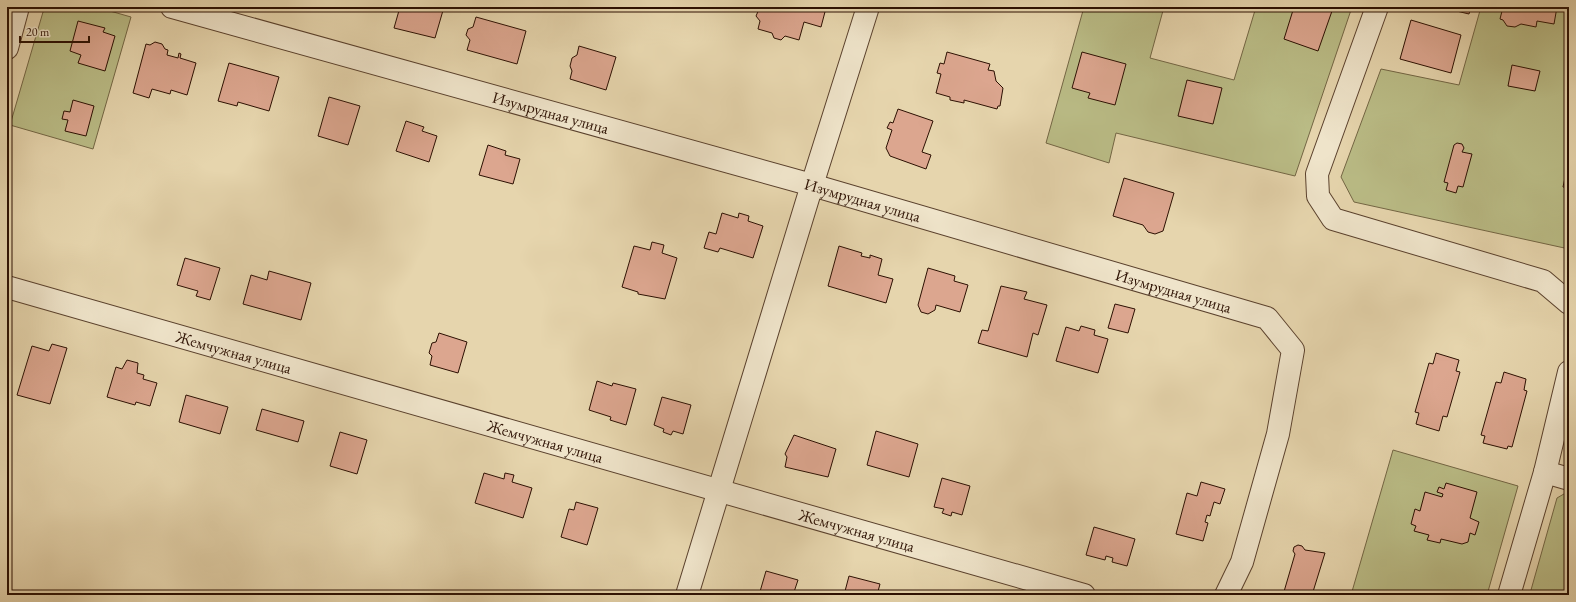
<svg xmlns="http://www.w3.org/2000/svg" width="1576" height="602" font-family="'EB Garamond',serif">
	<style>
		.green { fill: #babc86; stroke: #736644 }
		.building { fill: #dca68f; stroke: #2c1002 }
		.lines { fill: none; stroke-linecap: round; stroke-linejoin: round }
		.minor-casing { stroke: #5a412d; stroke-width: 24 }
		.minor { stroke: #efe4ca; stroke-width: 22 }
		.labels { text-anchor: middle; stroke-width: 3; stroke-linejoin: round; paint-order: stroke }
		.street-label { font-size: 16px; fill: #2c1002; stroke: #efe4ca }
	</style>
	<rect width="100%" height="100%" fill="#e6d5ad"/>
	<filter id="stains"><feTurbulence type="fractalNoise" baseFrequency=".005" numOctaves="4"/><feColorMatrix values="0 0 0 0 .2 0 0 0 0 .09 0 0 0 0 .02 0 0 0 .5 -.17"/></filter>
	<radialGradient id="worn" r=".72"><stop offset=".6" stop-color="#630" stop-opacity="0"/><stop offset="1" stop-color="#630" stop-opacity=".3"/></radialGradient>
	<path class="green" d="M51 7H96L131 17 93 149 10 125 43 12Z
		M1084 7H1164L1150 58 1234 80 1256 7H1352L1295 176 1116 133 1109 163 1046 143Z
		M1481 7H1569V249L1354 202 1341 177 1381 69 1459 85Z
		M1393 450 1518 486 1487 595H1351Z
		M1569 491V595H1533L1531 590 1557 498Z"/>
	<path class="building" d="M400 7H444L435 38 394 28Z
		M760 7H820L826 8 821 27 804 22 799 40 785 36 781 40 774 38 772 33 758 29 760 21 756 16Z
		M1294 7H1322L1332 11 1318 51 1284 39Z
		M1449 7H1471L1469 14 1448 9Z
		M1503 7H1557L1554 24 1537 21 1536 27 1521 24 1515 27 1507 26 1503 20 1500 19Z
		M476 17 526 31 517 64 467 50 470 40 466 35 468 29 473 27Z
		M1411 20 1461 35 1451 73 1400 59Z
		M78 21 105 28 103 32 115 36 105 71 78 63 81 55 70 51Z
		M155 42 162 44 165 49 168 50 167 55 178 58 179 53 181 54 180 58 196 63 187 95 171 90 170 94 152 89 149 98 133 93 146 44 150 45Z
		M579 46 616 57 606 90 570 79 572 71 570 66 572 58 577 55Z
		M947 52 990 64 988 70 994 71 996 81 1003 88 1000 106H998L997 109 964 100V103L950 100V97L936 93 941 74 937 73 940 63 944 64Z
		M1082 52 1126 64 1115 105 1088 98 1090 93 1072 88Z
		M229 63 279 77 269 111 238 102 237 106 218 101Z
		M1512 65 1540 71 1535 91 1508 86Z
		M1187 80 1222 88 1213 124 1178 116Z
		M329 97 360 106 348 145 318 136Z
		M73 100 94 106 86 136 65 131 68 120 62 119 64 111 70 112Z
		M898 109 933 121 922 152 931 155 926 169 890 156 886 148 892 130 887 128 890 122 893 123Z
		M406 121 424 127 422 131 437 136 429 162 396 151Z
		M1457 143 1462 144 1464 148 1462 152 1472 154 1463 187 1458 186 1456 193 1446 190 1448 183 1444 182 1454 145Z
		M488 145 506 151 505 155 520 159 513 184 479 175Z
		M1569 159V188L1563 187Z
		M1124 178 1174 193 1163 231 1155 234 1148 232 1143 225 1113 216Z
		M722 213 738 218 739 213 749 216 748 221 763 226 753 258 720 248 718 252 704 248 709 232 716 234Z
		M652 242 664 245 662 253 677 258 665 299 638 294V292L622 287 634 246 650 250Z
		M839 246 862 253 861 256 870 258V255L882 259 878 275 893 279 886 303 828 286Z
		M185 258 220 268 210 300 196 296 198 291 177 285Z
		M928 268 955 276 954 281 968 285 960 312 936 305 935 310 928 314 921 312 918 305Z
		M269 271 311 283 301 320 243 304 251 275 267 280Z
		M1001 286 1027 292 1024 299 1047 305 1038 335 1033 333 1027 357 978 343 982 330 988 331Z
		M1115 304 1135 309 1128 333 1108 328Z
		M1081 326 1095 330 1094 335 1108 339 1098 373 1056 361 1066 327 1079 331Z
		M439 333 467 342 458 373 430 365 432 356 429 353 432 343 436 342Z
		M52 344 67 348 50 404 17 395 32 346 49 351Z
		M1436 353 1459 360 1456 371 1460 372 1447 417 1443 416 1439 431 1416 424 1419 413 1415 412 1429 363 1433 364Z
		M127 360 138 363 137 373 144 375 143 379 157 383 150 406 136 402 135 405 107 397 116 367 122 369Z
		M1504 372 1526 379 1524 390 1527 391 1512 447 1508 446 1507 449 1483 443 1485 436 1481 435 1496 382 1501 383Z
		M597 381 612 386 613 383 636 389 626 425 610 420 611 417 589 410Z
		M186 395 228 407 220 434 179 422Z
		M662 397 691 405 683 434 673 431 671 435 663 432 664 429 654 425Z
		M262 409 304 421 298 442 256 430Z
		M876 431 918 444 909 477 867 465Z
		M340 432 367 440 357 474 330 466Z
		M794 435 836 449 828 477 785 467 787 457 785 454Z
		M484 473 504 479 505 473 514 475 512 482 532 488 523 518 475 503Z
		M942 478 970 486 962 515 952 512 951 516 942 513 944 509 934 507Z
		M1201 482 1225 489 1220 504 1214 502 1210 516 1207 515 1205 522 1208 523 1203 541 1176 534 1187 493 1197 496Z
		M1446 483 1477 492 1470 518 1479 522 1475 535 1470 533 1468 542 1462 544 1441 539 1440 543 1427 540 1429 535 1414 531 1416 526 1411 524 1415 509 1420 511 1425 492 1442 497 1443 494 1437 492 1439 487 1444 489Z
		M576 502 598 508 587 545 561 537 569 509 574 510Z
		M1094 527 1135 539 1127 566 1112 562 1113 558 1106 556 1105 560 1086 555Z
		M1298 545 1302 546 1305 550 1325 553 1312 595H1283L1295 554 1293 551 1294 547Z
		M766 571 798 580 793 595H759Z
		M849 576 880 584 877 595H844Z"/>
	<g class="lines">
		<g class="minor-casing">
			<g id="minor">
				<path id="s1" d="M172 7 812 185 1267 318 1293 350 1278 434 1242 562 1226 595"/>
				<path d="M1377 7 1317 174 1318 196 1333 219 1543 281 1569 303"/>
				<path d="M7 48 18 7"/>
				<path id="s2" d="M7 287 1084 595"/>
				<path d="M1545 472 1569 479"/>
				<path d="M687 595 812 185 868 7"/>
				<path d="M1509 595 1545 472 1569 372"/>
			</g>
		</g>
		<use href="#minor" class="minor"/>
	</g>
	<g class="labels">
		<g class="street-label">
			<text dy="6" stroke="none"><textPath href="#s1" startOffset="393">Изумрудная улица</textPath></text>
			<text dy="6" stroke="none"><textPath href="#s1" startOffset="717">Изумрудная улица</textPath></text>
			<text dy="6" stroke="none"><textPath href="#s1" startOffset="1041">Изумрудная улица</textPath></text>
			<text dy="6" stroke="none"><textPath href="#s2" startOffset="236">Жемчужная улица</textPath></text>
			<text dy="6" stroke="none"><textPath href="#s2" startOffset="560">Жемчужная улица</textPath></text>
			<text dy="6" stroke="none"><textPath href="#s2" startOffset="884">Жемчужная улица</textPath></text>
		</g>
	</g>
	<rect width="1576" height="602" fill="none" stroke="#e6d5ad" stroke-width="24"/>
	<rect x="8" y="8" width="1560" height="586" fill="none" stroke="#2c1002" stroke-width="2"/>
	<rect x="12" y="12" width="1552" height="578" fill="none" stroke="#2c1002"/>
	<path d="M20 36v6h69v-6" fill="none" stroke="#2c1002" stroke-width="2"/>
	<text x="26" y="36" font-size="12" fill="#2c1002" stroke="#efe4ca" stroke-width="3" paint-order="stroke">20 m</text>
	<rect width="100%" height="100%" filter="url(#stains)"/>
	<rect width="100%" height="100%" fill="url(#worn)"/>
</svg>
